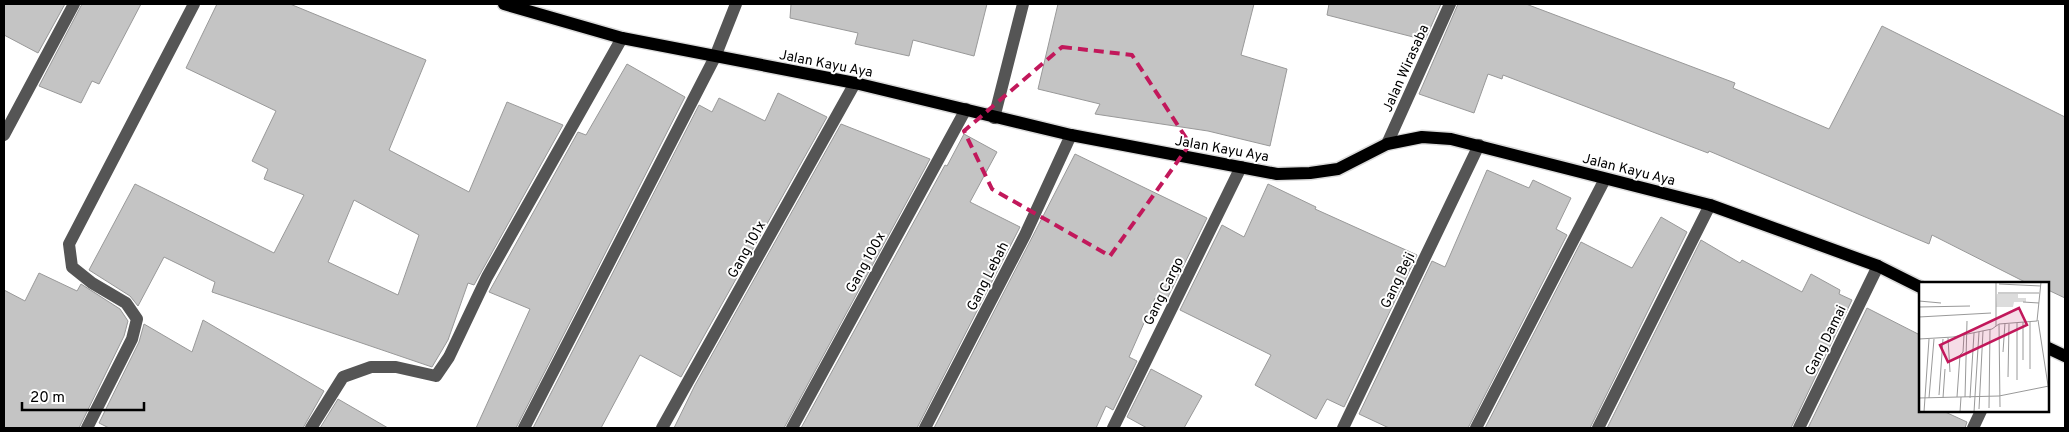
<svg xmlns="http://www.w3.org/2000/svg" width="2069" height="432" font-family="Overpass,sans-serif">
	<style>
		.building { fill: #c4c4c4; stroke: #999; fill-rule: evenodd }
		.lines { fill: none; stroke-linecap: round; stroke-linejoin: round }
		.major-casing { stroke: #dbdbdb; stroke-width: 15 }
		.minor { stroke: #555; stroke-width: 12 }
		.major { stroke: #000; stroke-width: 12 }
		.marked { fill: none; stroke: #c2185b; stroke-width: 4; stroke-dasharray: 10 6; stroke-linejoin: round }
		.labels { text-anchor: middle; stroke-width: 4; stroke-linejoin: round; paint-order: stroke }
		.street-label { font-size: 14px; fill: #000; stroke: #fff }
		.inset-road { fill: none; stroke: #999; stroke-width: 1 }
		.view { fill: #c2185b; fill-opacity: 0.15; stroke: #c2185b; stroke-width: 2.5 }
		.inset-edge { fill: none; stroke: #000; stroke-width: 2.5 }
	</style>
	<rect width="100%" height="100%" fill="#fff"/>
	<path class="building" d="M4 4H65L38 53 4 35Z
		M82 4H141L99 84 92 81 81 103 39 86Z
		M217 4H290L426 60 389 150 469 192 507 102 563 125 474 285 468 283 448 340 432 367 212 292 215 282 164 257 138 306 130 296 89 270 135 184 274 253 304 195 264 179 268 169 252 161 276 111 186 68ZM354 200 419 235 398 295 328 262Z
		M791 4H987L974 56 913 40 909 56 855 44 858 33 790 18Z
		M1058 4H1254L1241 55 1287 69 1270 146 1208 131 1095 114 1100 104 1038 89Z
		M1329 4H1441L1425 40 1327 15Z
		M1458 4H1526L1735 83 1733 88 1829 129 1882 26 2065 117V298L2048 290V283H2027L1932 235 1929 244 1709 151 1708 153 1503 75 1502 79 1488 74 1474 113 1419 94Z
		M627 64 685 97 516 428H476L530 309 489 292 578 132 586 135Z
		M778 93 827 117 681 377 640 355 601 428H533L699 105 712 112 719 98 765 121Z
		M841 124 930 159 784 428H674L695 385Z
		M964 134 997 152 970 202 1020 227 917 428H801L945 165 947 166Z
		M1075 154 1207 218 1165 303 1155 298 1129 357 1137 361 1113 410 1106 406 1096 428H934Z
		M1487 170 1529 188 1533 180 1571 198 1556 229 1567 235 1468 428H1389L1359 414 1432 261 1445 267Z
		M1268 184 1316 207 1315 209 1417 255 1344 407 1327 399 1316 419 1255 385 1271 355 1180 310 1222 225 1244 237Z
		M1661 217 1687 232 1590 428H1485L1581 242 1632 268Z
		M1701 240 1740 263 1742 260 1802 292 1811 274 1840 290 1839 294 1852 300 1791 428H1607Z
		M39 273 77 291 81 284 120 309 128 321 124 336 79 428H4V290L25 301Z
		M1867 308 1920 335V411H1943L1967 422 1965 428H1808Z
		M203 320 324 391 303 428H109L99 423 139 342 144 324 192 352Z
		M1151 369 1202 396 1184 428H1147L1127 417Z
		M338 399 388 428H320Z"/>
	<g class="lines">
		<g class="major-casing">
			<path id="major" d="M504 4 622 38 855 83 1071 135 1277 174 1310 173 1338 169 1387 144 1422 137 1451 139 1710 205 1878 266 1920 287
				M2048 348 2065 356"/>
		</g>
		<path class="minor" d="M994 118 1023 4
			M4 135 74 4
			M1387 144 1450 4
			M87 428 132 339 137 319 126 303 92 283 72 267 69 244 194 4
			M311 428 343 377 371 367H396L436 376 449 357 487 277 622 38
			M524 428 715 57 736 4
			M662 428 855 83
			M792 428 966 109
			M925 428 1025 235 1071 135
			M1113 428 1241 167
			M1343 428 1479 145
			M1476 428 1605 179
			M1598 428 1710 205
			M1799 428 1878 266
			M1973 428 1981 411"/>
		<use href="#major" class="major"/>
	</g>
	<path class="marked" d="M1062 47 1132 55 1190 144 1110 256 992 189 964 131Z"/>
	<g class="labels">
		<g class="street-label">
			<text transform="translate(826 63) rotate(11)" y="5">Jalan Kayu Aya</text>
			<text transform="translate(1405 68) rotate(-66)" y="5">Jalan Wirasaba</text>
			<text transform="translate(1222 148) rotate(10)" y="5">Jalan Kayu Aya</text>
			<text transform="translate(1629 169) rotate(14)" y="5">Jalan Kayu Aya</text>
			<text transform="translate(746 249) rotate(-61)" y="5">Gang 101x</text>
			<text transform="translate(865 262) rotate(-61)" y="5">Gang 100x</text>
			<text transform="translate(987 276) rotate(-63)" y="5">Gang Lebah</text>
			<text transform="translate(1397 280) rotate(-64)" y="5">Gang Beji</text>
			<text transform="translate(1163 291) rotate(-64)" y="5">Gang Cargo</text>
			<text transform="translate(1825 340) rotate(-64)" y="5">Gang Damai</text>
		</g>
	</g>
	<g transform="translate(1919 282)">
		<rect width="130" height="130" fill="#fff"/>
		<path d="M78 12H99V16H107V20H95L94 25H77Z" fill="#dcdcdc"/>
		<path class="inset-road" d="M80 2 122 4M79 11H120M0 19 22 21M104 20 120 21M0 25 51 24M0 35 72 31M119 38 130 110M104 40V78M111 40V87M98 41V98M80 42 81 125M77 44V0M29 56 31 90M0 57 34 55 73 47 80 42 118 39 122 0M84 70 86 41M89 95 90 42M20 113 24 57M38 115 41 73 44 70 45 53M46 115 48 39M0 116 80 114 130 104M10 116 15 57M24 116 26 87M51 116 55 51M70 126 71 47M60 127 64 49M5 130 10 57M41 130 42 115M55 130 60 50"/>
		<path class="view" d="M100 26 108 43 29 80 21 63Z"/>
		<rect width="130" height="130" class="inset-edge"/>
	</g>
	<rect width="2069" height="432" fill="none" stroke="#000000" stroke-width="10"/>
	<path d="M22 402v8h122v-8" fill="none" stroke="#000000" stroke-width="2.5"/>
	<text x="30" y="402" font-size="15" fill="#000000" stroke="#ffffff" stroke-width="4" paint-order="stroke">20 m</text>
</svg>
